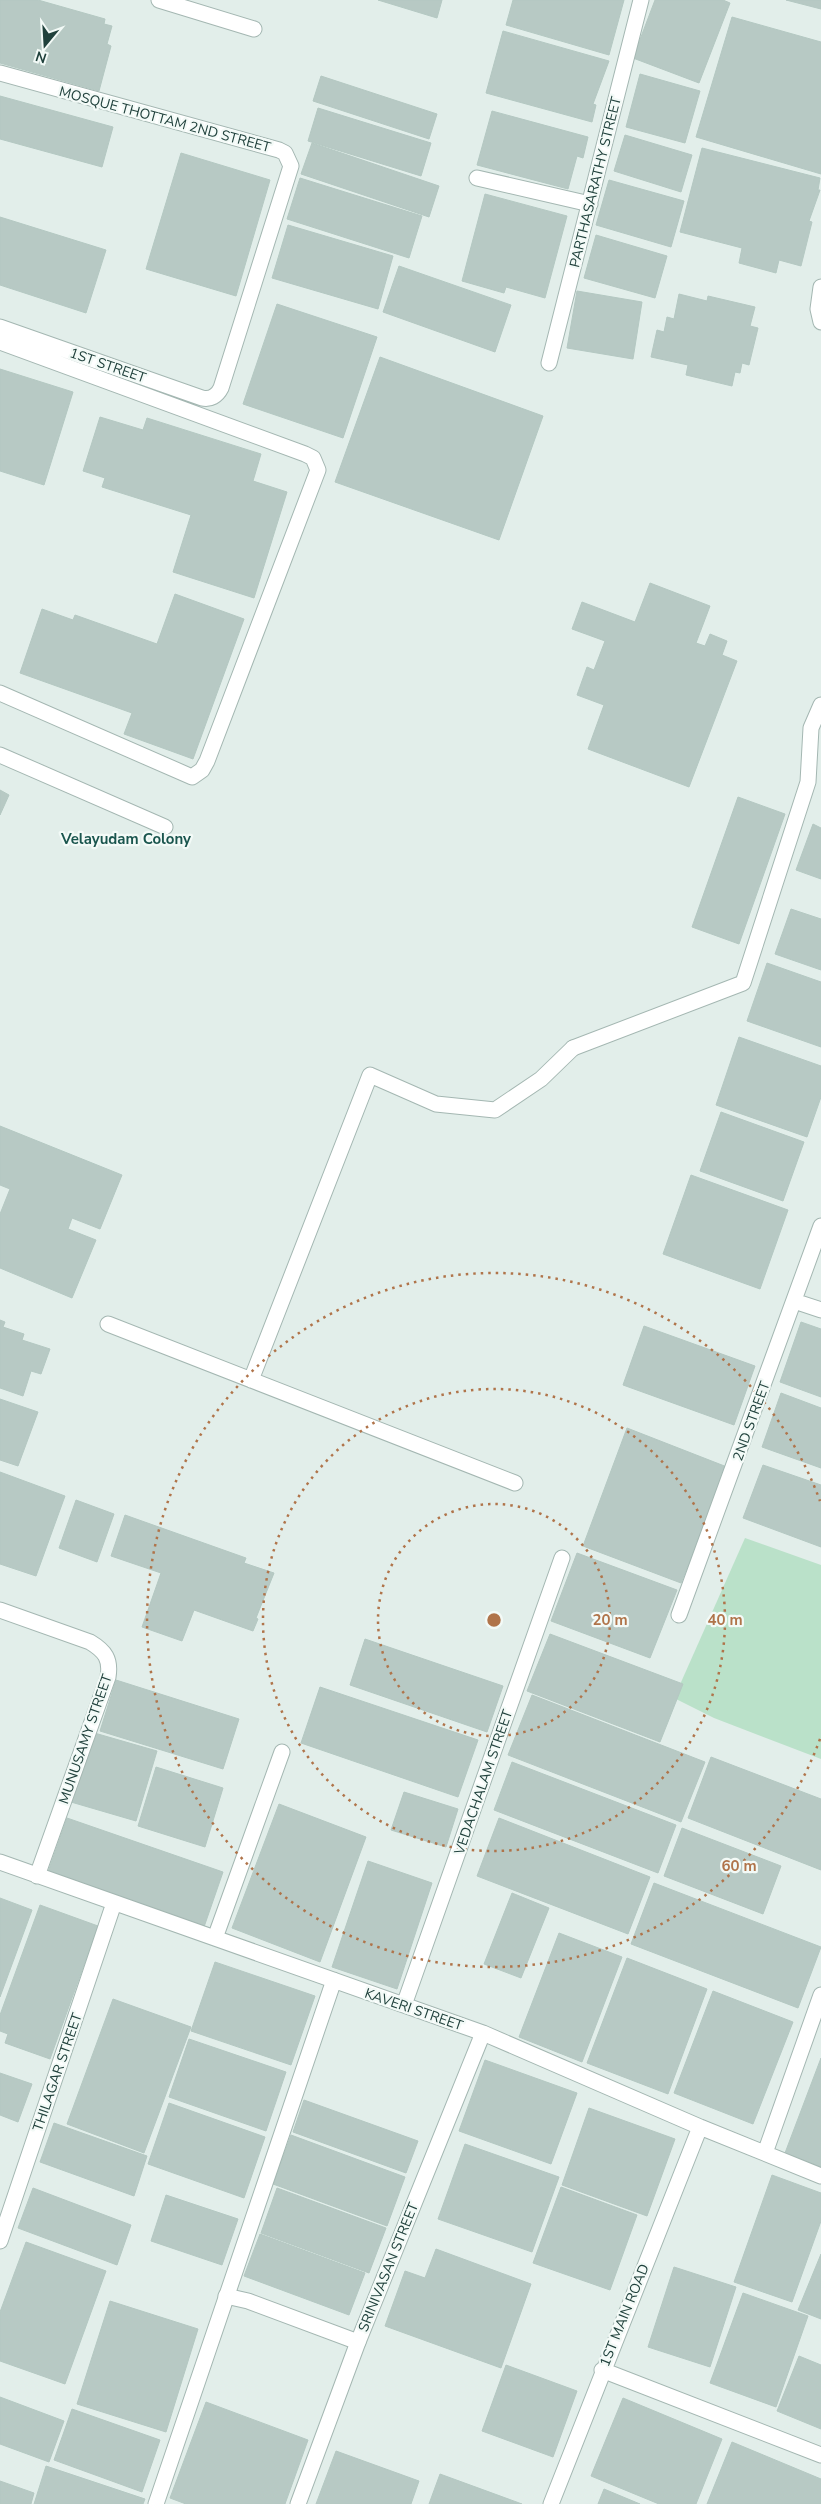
<svg xmlns="http://www.w3.org/2000/svg" width="821" height="2504" font-family="'Nunito Sans',sans-serif">
	<style>
		.green { fill: #bae1c9 }
		.building { fill: #b7c9c4; stroke: #b4c8c2 }
		.lines { fill: none; stroke-linecap: round; stroke-linejoin: round }
		.lane-casing { stroke: #a4b7b2; stroke-width: 17 }
		.street-casing { stroke: #a4b7b2; stroke-width: 17 }
		.lane { stroke: #fff; stroke-width: 15 }
		.street { stroke: #fff; stroke-width: 15 }
		.ring { fill: none; stroke: #b0744a; stroke-width: 2.5; stroke-dasharray: 2.5 5 }
		.labels { text-anchor: middle; stroke-width: 4.5; stroke-linejoin: round; paint-order: stroke }
		.street-label { font-size: 14px; fill: #20413c; stroke: #f3faf7 }
		.neighbourhood-label { font-size: 15px; font-weight: bold; fill: #1a554e; stroke: #f3faf7 }
		.centre { fill: #b0744a; stroke: #f3faf7; stroke-width: 2.5 }
		.ring-label { font-size: 15px; text-anchor: middle; font-weight: bold; fill: #b0744a; stroke: #f3faf7; stroke-width: 4.5; stroke-linejoin: round; paint-order: stroke }
	</style>
	<rect width="100%" height="100%" fill="#e2eeea"/>
	<path class="green" d="M745 1538 821 1565V1759L714 1718 674 1698Z"/>
	<path class="building" d="M0 0H38L105 19 104 24 112 26 107 44 111 46 99 91 0 63Z
		M378 0H442L437 18Z
		M513 0H624L609 55 506 25Z
		M655 0H723L730 3 699 83 633 58Z
		M786 0H821V9Z
		M732 17 821 42V174L696 137Z
		M503 31 609 61 593 104 596 105 592 122 486 93Z
		M640 74 700 91 685 143 626 127Z
		M321 76 437 114 429 139 313 101Z
		M0 96 113 127 102 167 0 139Z
		M318 108 431 143 421 176 308 141Z
		M492 111 588 137 583 158 577 156 568 189 477 165Z
		M625 135 692 155 681 192 614 171Z
		M312 143 439 186 429 217 301 174Z
		M702 148 820 178 818 190H820L809 221 812 222 801 266 779 260 776 273 739 263 742 248 680 232Z
		M181 153 270 180 236 296 146 269Z
		M300 178 422 216 409 258 287 219Z
		M609 180 684 201 671 247 596 225Z
		M485 194 567 216 545 298 506 287 504 293 462 281Z
		M0 217 106 250 86 313 0 285Z
		M288 225 393 256 378 309 272 278Z
		M596 235 667 256 655 298 584 278Z
		M399 266 511 305 495 352 383 312Z
		M577 291 642 302 633 359 567 348Z
		M679 294 707 301 708 296 755 307 750 326 758 328 749 365 742 363 740 373 735 372 732 386 686 375 688 365 651 357 657 330 664 332 667 317 674 319Z
		M277 304 377 337 343 438 243 404Z
		M380 357 543 416 499 540 335 482Z
		M0 369 73 392 44 485 0 471Z
		M100 417 143 430 147 418 261 454 253 481 287 492 254 598 173 572 191 515 102 487 105 478 83 471Z
		M650 583 710 606 696 643 705 646 710 634 727 641 722 655 737 661 689 787 588 749 604 705 577 695 587 667 594 670 605 641 572 629 582 602 635 622Z
		M175 594 244 619 193 759 124 734 132 713 20 673 42 609 73 620 75 615 157 644Z
		M0 790 9 795 0 815Z
		M738 797 785 814 739 944 692 927Z
		M813 824 821 828V879L796 870Z
		M791 909 821 919V970L775 954Z
		M767 963 821 982V1047L747 1021Z
		M739 1037 821 1066V1097L807 1137 716 1105Z
		M721 1112 804 1142 783 1201 700 1171Z
		M0 1126 122 1175 100 1229 72 1218 68 1229 96 1240 72 1298 0 1268V1214L10 1189 0 1185Z
		M691 1175 788 1210 760 1289 663 1254Z
		M0 1320 5 1322 3 1327 24 1334 22 1340 50 1349 41 1374 31 1371 23 1396 0 1388Z
		M801 1322 821 1329V1397L780 1382Z
		M644 1326 755 1366 734 1425 623 1385Z
		M781 1393 821 1408V1468L762 1447Z
		M0 1399 38 1412 18 1466 0 1460Z
		M627 1428 727 1467 681 1583 583 1546Z
		M763 1465 821 1485V1547L743 1518Z
		M0 1472 65 1496 36 1576 0 1564Z
		M76 1500 114 1514 97 1562 59 1548Z
		M125 1515 246 1558 244 1563 274 1573 256 1618 258 1619 253 1631 194 1610 182 1641 142 1627 161 1573 111 1556Z
		M577 1553 677 1590 650 1658 551 1621Z
		M550 1634 683 1684 660 1742 527 1691Z
		M365 1639 503 1686 487 1732 350 1685Z
		M116 1680 239 1719 223 1769 100 1731Z
		M320 1687 478 1740 458 1797 301 1743Z
		M532 1695 705 1762 681 1822 508 1755Z
		M91 1732 157 1751 136 1821 71 1802Z
		M711 1757 821 1799V1870L688 1818Z
		M512 1762 676 1825 658 1873 494 1810Z
		M156 1767 223 1788 205 1847 138 1826Z
		M404 1792 458 1809 446 1847 391 1830Z
		M279 1804 366 1837 320 1962 232 1928Z
		M67 1818 223 1872 204 1927 48 1872Z
		M499 1818 650 1877 628 1934 477 1876Z
		M682 1828 781 1866 763 1914 664 1876Z
		M368 1861 432 1883 397 1989 332 1967Z
		M654 1883 821 1947 798 2008 631 1944Z
		M512 1893 549 1908 521 1978 484 1964Z
		M0 1898 32 1910 0 1997Z
		M40 1905 98 1926 50 2059 5 2043 8 2034 0 2031V2015Z
		M559 1933 622 1957 582 2062 519 2037Z
		M627 1958 707 1989 668 2094 587 2063Z
		M215 1962 315 1996 291 2065 191 2031Z
		M713 1991 793 2022 753 2124 674 2093Z
		M113 1999 191 2027 144 2153 67 2124Z
		M189 2039 286 2072 266 2131 169 2097Z
		M821 2058V2167L785 2153Z
		M485 2060 577 2093 551 2164 459 2131Z
		M0 2073 32 2084 18 2122 0 2115Z
		M304 2100 418 2141 406 2173 293 2132Z
		M169 2103 265 2137 244 2198 148 2164Z
		M589 2108 675 2139 647 2216 562 2185Z
		M54 2123 147 2156 134 2196 40 2162Z
		M291 2135 405 2177 387 2226 273 2184Z
		M465 2144 559 2177 532 2252 438 2219Z
		M772 2175 821 2193V2221L792 2302 734 2282Z
		M561 2187 637 2215 610 2290 533 2263Z
		M33 2188 131 2225 117 2265 18 2228Z
		M277 2188 386 2228 369 2273 261 2233Z
		M166 2195 238 2219 222 2265 151 2241Z
		M260 2234 365 2273 349 2315 244 2276Z
		M26 2242 106 2271 65 2384 0 2361V2312Z
		M436 2249 531 2284 501 2368 385 2326 405 2271 425 2278Z
		M821 2254V2319L798 2310Z
		M674 2267 736 2287 710 2367 648 2347Z
		M743 2293 808 2316 776 2407 710 2383Z
		M110 2301 198 2329 166 2432 77 2404Z
		M799 2356 821 2365V2429L777 2411Z
		M506 2365 577 2391 553 2457 482 2431Z
		M0 2397 64 2421 49 2462 0 2444Z
		M623 2398 722 2439 696 2504H659L591 2476Z
		M206 2402 308 2440 285 2504H186L170 2498Z
		M72 2409 160 2440 142 2492 54 2460Z
		M732 2442 821 2479V2504H707Z
		M336 2451 419 2481 411 2504H316Z
		M46 2466 145 2499 143 2504H34Z
		M440 2474 522 2504H429Z
		M0 2481 34 2493 31 2504H0Z
		M604 2489 640 2504H598Z"/>
	<g class="lines">
		<g class="lane-casing">
			<path id="lane" d="M159 0 254 29
				M0 755 165 827
				M573 1048 743 983 808 782 811 728 821 705
				M226 2296 248 2301 358 2342"/>
		</g>
		<g class="street-casing">
			<path id="street" d="M0 73 279 150 285 153 291 166 221 388C217 396 210 400 202 398L0 327
				M477 178 590 204
				M821 287 818 309 821 322
				M0 342 305 454 313 458 318 470 207 761 202 770 192 777 0 693
				M549 363 641 0
				M794 1301 821 1310
				M108 1324 515 1483
				M251 1380 370 1075 436 1104 495 1110 541 1079 573 1048
				M0 1610 90 1642C105 1651 111 1659 108 1677L37 1876
				M679 1615 821 1226
				M0 1862 483 2033 700 2127 821 2176
				M215 1938 282 1752
				M404 2005 562 1558
				M765 2153 821 1995
				M0 2241 114 1903
				M602 2370 821 2455
				M156 2504 334 1980
				M298 2504 358 2342 483 2033
				M551 2504 700 2127"/>
		</g>
		<use href="#lane" class="lane"/>
		<use href="#street" class="street"/>
	</g>
	<g class="ring">
		<circle cx="494" cy="1620" r="116"/>
		<circle cx="494" cy="1620" r="231"/>
		<path d="M820 1739A347 347 0 1 1 820 1501"/>
	</g>
	<g class="labels">
		<g class="street-label">
			<text transform="translate(165 119) rotate(15)" y="5">MOSQUE THOTTAM 2ND STREET</text>
			<text transform="translate(595 182) rotate(-76)" y="5">PARTHASARATHY STREET</text>
			<text transform="translate(108 365) rotate(19)" y="5">1ST STREET</text>
			<text transform="translate(751 1421) rotate(-70)" y="5">2ND STREET</text>
			<text transform="translate(85 1739) rotate(-71)" y="5">MUNUSAMY STREET</text>
			<text transform="translate(483 1782) rotate(-71)" y="5">VEDACHALAM STREET</text>
			<text transform="translate(414 2009) rotate(19)" y="5">KAVERI STREET</text>
			<text transform="translate(57 2072) rotate(-71)" y="5">THILAGAR STREET</text>
			<text transform="translate(388 2267) rotate(-68)" y="5">SRINIVASAN STREET</text>
			<text transform="translate(624 2315) rotate(-68)" y="5">1ST MAIN ROAD</text>
		</g>
		<g class="neighbourhood-label">
			<text x="126" y="844">Velayudam Colony</text>
		</g>
	</g>
	<circle cx="494" cy="1620" r="8" class="centre"/>
	<g class="ring-label">
		<text x="610" y="1625">20 m</text>
		<text x="725" y="1625">40 m</text>
		<text x="739" y="1871">60 m</text>
	</g>
	<g transform="translate(45 45) rotate(198)" stroke="#f3faf7" stroke-width="4" paint-order="stroke">
	<path d="M0-4L9 19L0 12L-9 19Z" fill="#20413c"/>
	<text y="-8" font-size="14" font-weight="bold" text-anchor="middle" fill="#20413c">N</text>
	</g>
</svg>
